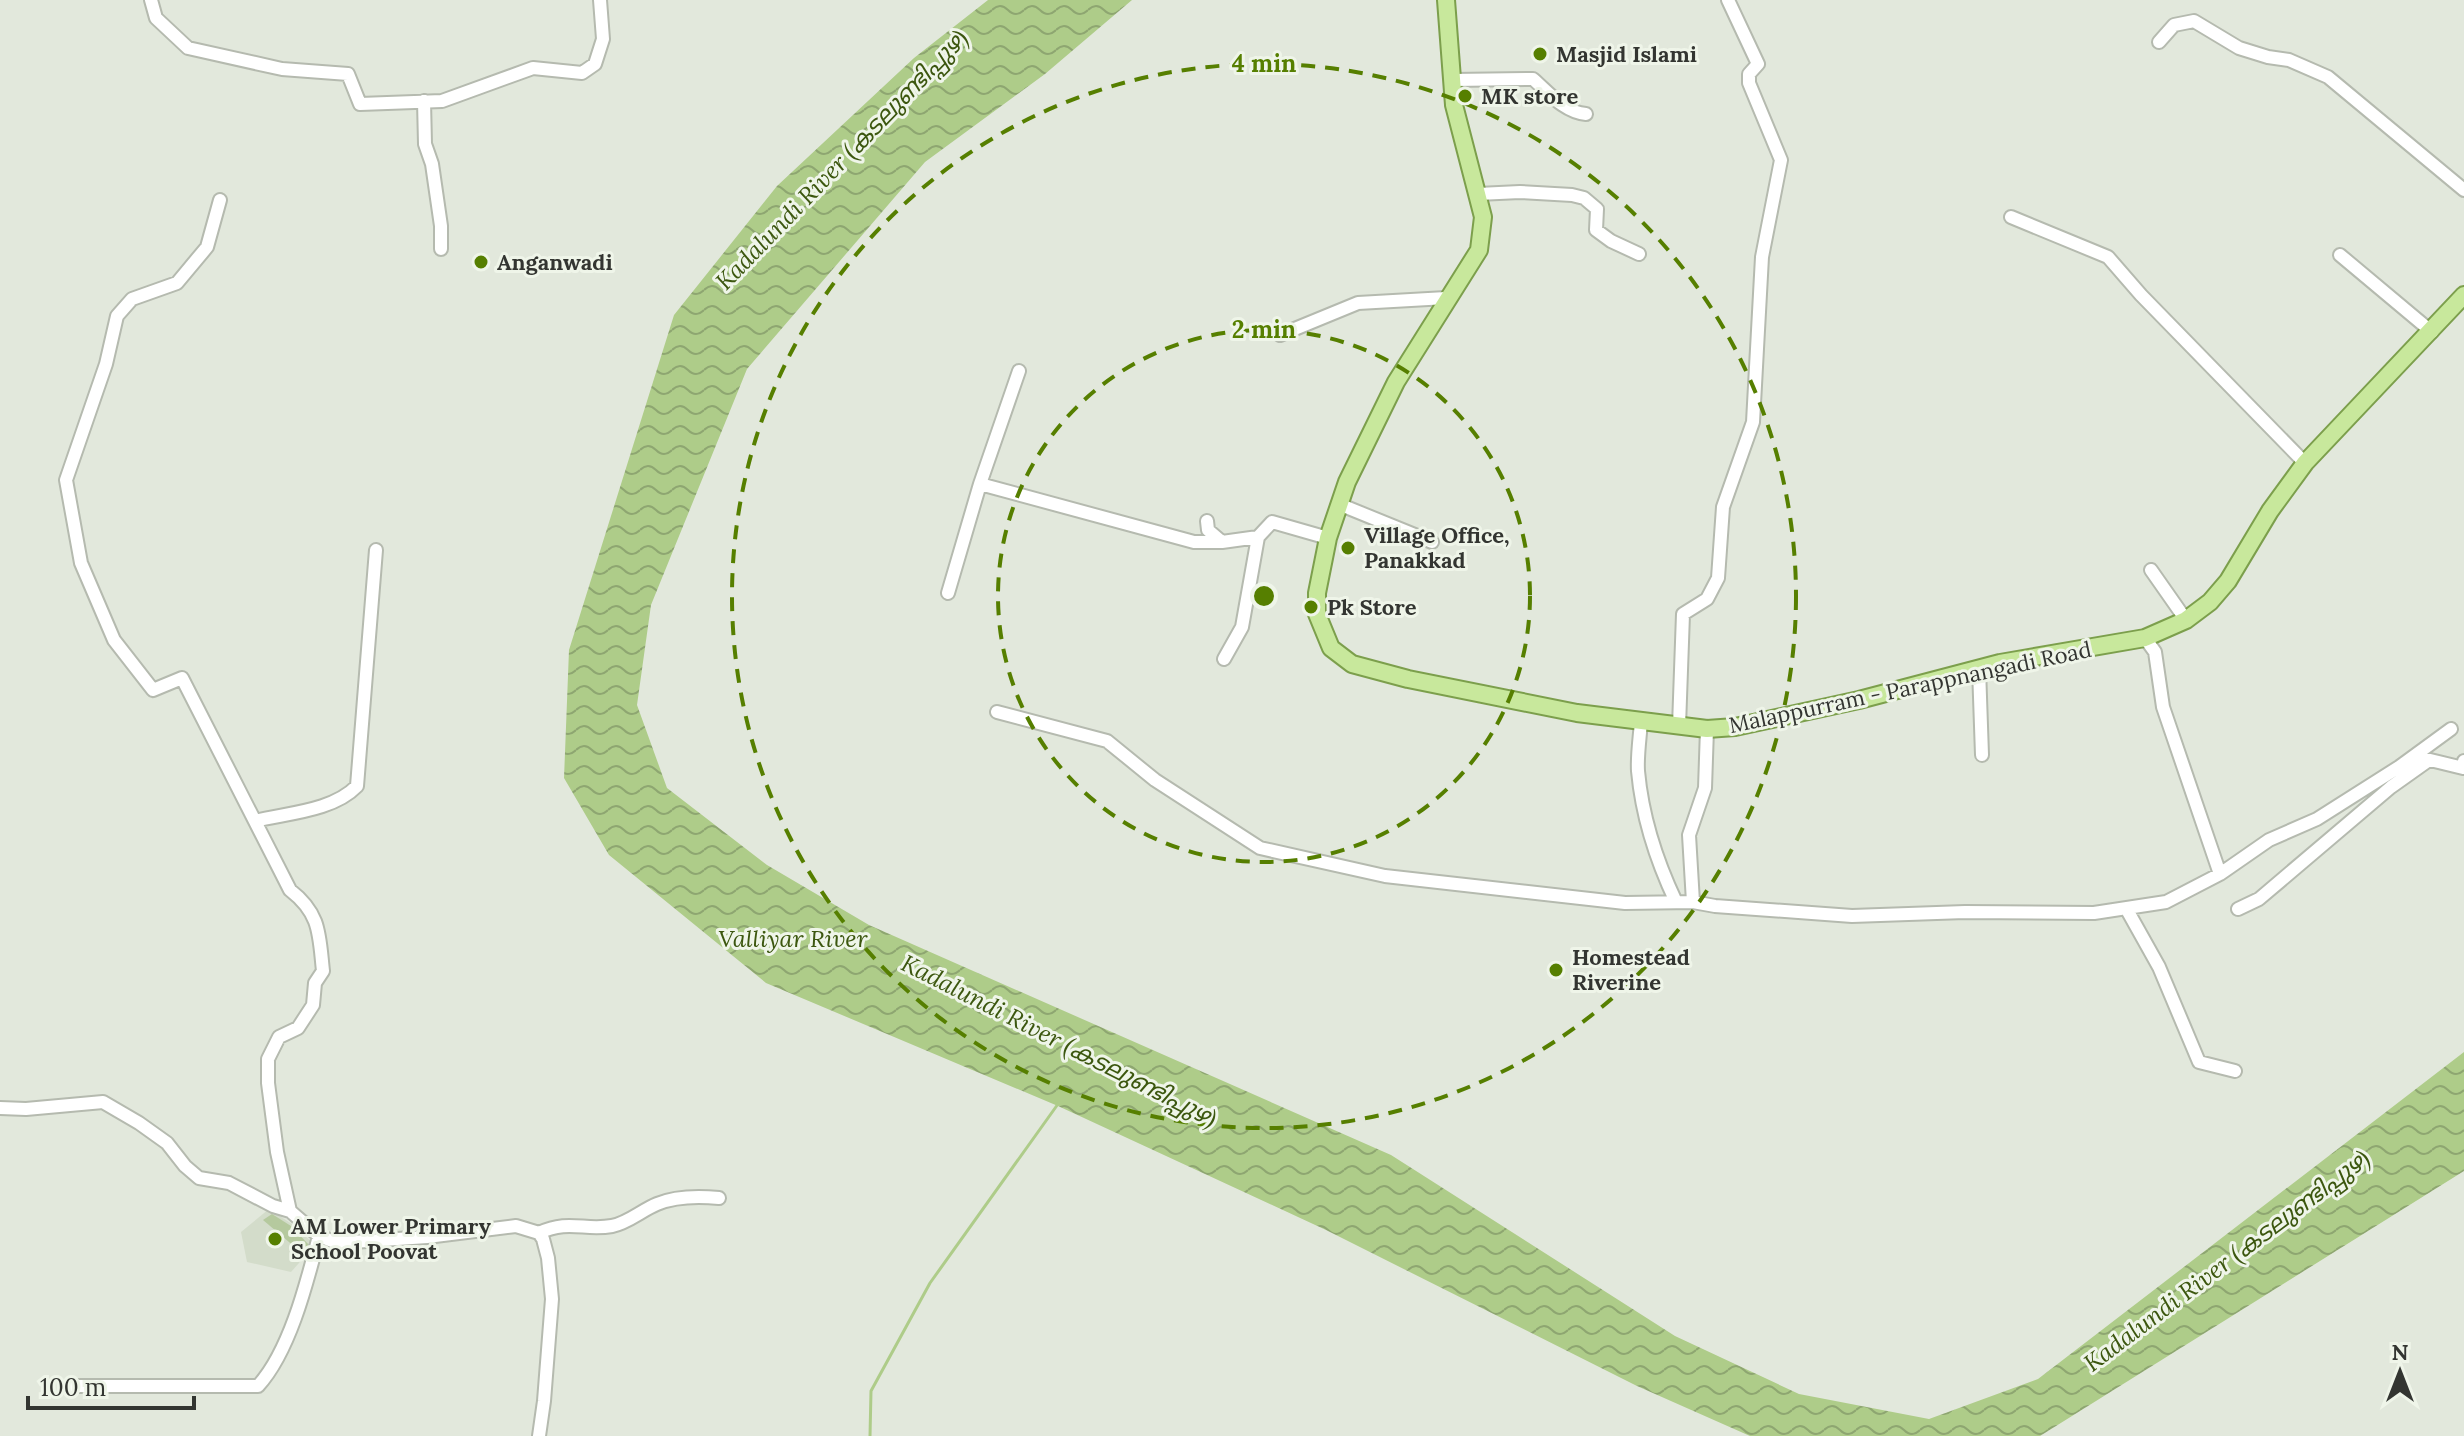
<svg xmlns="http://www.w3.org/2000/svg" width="2464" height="1436" font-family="Lora,'Noto Sans Malayalam',serif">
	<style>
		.built { fill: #d3dcca }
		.green { fill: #b5c99e }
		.water { fill: url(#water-waves) }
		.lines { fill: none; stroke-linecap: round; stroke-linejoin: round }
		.stream { stroke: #aecc89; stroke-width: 3 }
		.minor-casing { stroke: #b5baaf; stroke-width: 16 }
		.major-casing { stroke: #7c9f4c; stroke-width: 20 }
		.minor { stroke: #fff; stroke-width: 12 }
		.major { stroke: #c8e89c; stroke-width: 16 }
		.ring { fill: none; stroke: #567f00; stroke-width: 4; stroke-dasharray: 14 10 }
		.poi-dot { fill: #567f00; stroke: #eff5e9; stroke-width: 3 }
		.labels { text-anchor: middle; stroke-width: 6; stroke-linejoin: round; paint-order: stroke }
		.poi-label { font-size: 22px; font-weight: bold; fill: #333531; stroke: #eff5e9; text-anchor: start }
		.street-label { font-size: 22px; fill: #333531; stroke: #eff5e9 }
		.water-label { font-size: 24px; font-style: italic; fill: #3c570f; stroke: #eff5e9 }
		.centre { fill: #567f00; stroke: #eff5e9; stroke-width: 4 }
		.ring-label { font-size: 24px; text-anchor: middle; font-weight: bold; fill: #567f00; stroke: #eff5e9; stroke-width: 6; stroke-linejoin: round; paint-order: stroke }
	</style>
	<defs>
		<pattern id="water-waves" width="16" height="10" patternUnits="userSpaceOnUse" patternTransform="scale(2)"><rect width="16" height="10" fill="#aecc89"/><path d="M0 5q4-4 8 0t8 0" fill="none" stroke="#8ea671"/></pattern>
	</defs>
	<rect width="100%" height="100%" fill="#e2e8dc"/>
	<path class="built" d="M269 1209 292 1224 315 1245 291 1272 247 1262 241 1232Z"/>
	<path class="green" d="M272 1214 291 1226 310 1246 302 1253 263 1220Z"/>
	<path class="water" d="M988 0H1132L1045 74 925 162 747 369 651 605 637 705 667 788 767 865 869 925 1391 1155 1675 1336 1799 1394 1929 1419 2038 1379 2464 1052V1171L2040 1436H1750L1637 1386 1326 1230 1058 1106 766 983 609 855 564 778 569 650 674 315 777 186 914 58Z"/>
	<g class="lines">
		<path class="stream" d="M870 1436 871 1391 930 1283 1058 1104"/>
		<g class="minor-casing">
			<path id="minor" d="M151 0 156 18 188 48 282 69 348 74 360 104 442 101 533 68 582 73 595 64 603 39 600 0
				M2159 42 2174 25 2194 21 2239 48 2268 57 2289 60 2328 77 2464 190
				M1452 80 1533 79C1548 92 1564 112 1586 114
				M424 101 425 144 432 164 441 226V249
				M1478 194 1520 192 1572 195 1584 198 1597 209 1596 230 1611 241 1639 254
				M220 200 207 247 177 283 132 299 117 316 106 364 66 480 81 563 114 640 153 690 182 678 290 890C321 914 319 935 323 971L315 983 313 1005 298 1028 279 1037 268 1059V1083L277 1152 290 1211 319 1236 337 1243 427 1237 516 1226 539 1233 543 1239 548 1258 552 1299 544 1401 539 1436
				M2011 217 2108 257 2141 295 2305 463
				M2340 255 2432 332
				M1280 335 1358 303 1446 298
				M1019 371 980 484 1194 542H1222
				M1341 505 1432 542
				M1207 521 1208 530 1222 542 1258 537 1272 522 1328 538
				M2151 570 2186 620
				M948 593 980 484
				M2145 638 2155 652 2163 707 2220 874
				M1224 659 1242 627 1258 537
				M1979 668 1982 755
				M997 712 1107 741 1155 780 1260 848 1385 876 1625 903 1693 902 1689 835 1705 788 1707 729
				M1641 721C1640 737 1637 755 1638 771 1642 815 1657 862 1676 902
				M1679 726 1683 614 1707 599 1718 578 1723 507 1753 422 1762 257 1781 160 1749 83V74L1758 64 1728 0
				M2422 758 2463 768 2464 761
				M255 821C287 813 333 811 357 786L376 550
				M1693 902 1715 906 1852 916 1965 912 2094 913 2166 902 2220 874 2269 840 2317 819 2399 767 2451 729
				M2126 908 2159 967 2199 1062 2235 1071
				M2238 909 2259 899 2391 787 2429 760
				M0 1108 26 1109 103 1102 139 1123 167 1143 185 1166 199 1178 229 1183 273 1206 290 1211
				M539 1233C569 1219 584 1231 612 1226 628 1223 642 1210 657 1204 676 1196 698 1196 719 1198
				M73 1386H258C290 1351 307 1282 319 1236"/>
		</g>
		<g class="major-casing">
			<path id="major" d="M1446 0 1454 105 1483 217 1479 250 1396 382 1347 482 1328 538 1317 593V614L1331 648 1352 664 1408 679 1577 713 1707 729 1735 727 1859 700 2000 663 2145 638 2186 620 2210 602 2228 581 2270 511 2305 463 2464 295"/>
		</g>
		<use href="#minor" class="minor"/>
		<use href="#major" class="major"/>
	</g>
	<g class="ring">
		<circle cx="1264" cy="596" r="266"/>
		<circle cx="1264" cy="596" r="532"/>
	</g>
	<g class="poi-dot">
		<circle cx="1540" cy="54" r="8"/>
		<circle cx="1465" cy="96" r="8"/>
		<circle cx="481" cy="262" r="8"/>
		<circle cx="1348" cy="548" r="8"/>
		<circle cx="1311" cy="607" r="8"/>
		<circle cx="1556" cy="970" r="8"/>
		<circle cx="275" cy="1239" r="8"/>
	</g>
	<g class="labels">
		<g class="poi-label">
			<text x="1556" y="62">Masjid Islami</text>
			<text x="1481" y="104">MK store</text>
			<text x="497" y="270">Anganwadi</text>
			<text x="1364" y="543">Village Office,<tspan x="1364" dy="25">Panakkad</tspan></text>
			<text x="1327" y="615">Pk Store</text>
			<text x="1572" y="965">Homestead<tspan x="1572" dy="25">Riverine</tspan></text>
			<text x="291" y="1234">AM Lower Primary<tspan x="291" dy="25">School Poovat</tspan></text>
		</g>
		<g class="street-label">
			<text transform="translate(1910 687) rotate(-12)" y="8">Malappurram - Parappnangadi Road</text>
		</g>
		<g class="water-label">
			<text transform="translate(842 160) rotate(-46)" y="8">Kadalundi River (കടലുണ്ടിപ്പുഴ)</text>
			<text x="793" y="947">Valliyar River</text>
			<text transform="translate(1059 1041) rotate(27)" y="8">Kadalundi River (കടലുണ്ടിപ്പുഴ)</text>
			<text transform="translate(2227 1261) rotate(-37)" y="8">Kadalundi River (കടലുണ്ടിപ്പുഴ)</text>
		</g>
	</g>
	<circle cx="1264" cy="596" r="12" class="centre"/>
	<g class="ring-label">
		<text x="1264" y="72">4 min</text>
		<text x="1264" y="338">2 min</text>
	</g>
	<g transform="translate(2400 1372)" stroke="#eff5e9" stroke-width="6" paint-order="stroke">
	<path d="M0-6L14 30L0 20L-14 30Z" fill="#333531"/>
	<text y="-12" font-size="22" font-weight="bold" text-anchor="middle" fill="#333531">N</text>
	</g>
	<path d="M28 1396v12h166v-12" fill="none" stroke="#333531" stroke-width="4"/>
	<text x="40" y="1396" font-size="24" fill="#333531" stroke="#eff5e9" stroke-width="6" paint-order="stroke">100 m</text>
</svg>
